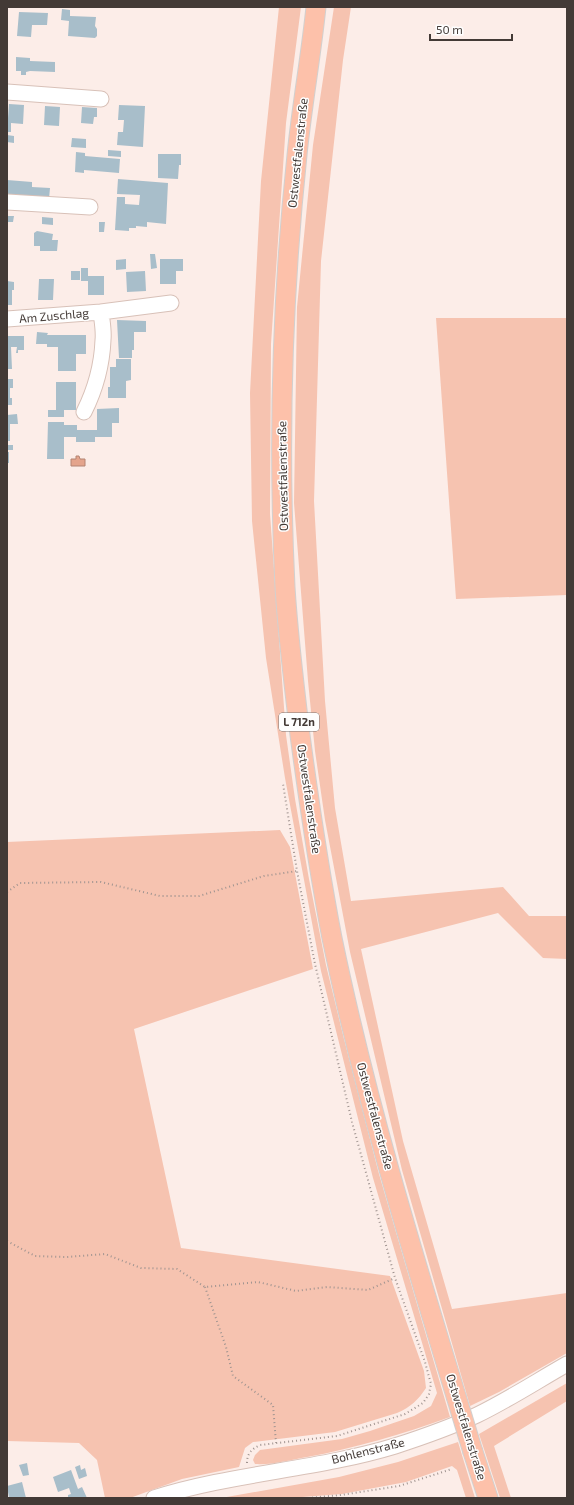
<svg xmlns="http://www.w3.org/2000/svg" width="574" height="1505" font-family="'Exo 2',sans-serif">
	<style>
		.green { fill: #f6c3b0 }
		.water { fill: #e4a48c; stroke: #b48472 }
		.building { fill: #a8beca }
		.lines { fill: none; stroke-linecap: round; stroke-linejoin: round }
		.minor-casing { stroke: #d8c1b8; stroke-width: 17 }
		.major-casing { stroke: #d2d0cf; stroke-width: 21 }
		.path { stroke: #a09490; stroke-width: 2; stroke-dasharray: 1 3; stroke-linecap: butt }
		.minor { stroke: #fff; stroke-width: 15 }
		.major { stroke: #fdc1aa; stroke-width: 19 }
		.major-bridge-casing { stroke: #d2d0cf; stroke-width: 21; stroke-linecap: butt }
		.major-bridge { stroke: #fdc1aa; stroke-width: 19 }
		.labels { text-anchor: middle; stroke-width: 3; stroke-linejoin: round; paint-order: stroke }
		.shield { fill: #fefefe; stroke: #7b7572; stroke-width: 1 }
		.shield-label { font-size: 11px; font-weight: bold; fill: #433a36 }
		.street-label { font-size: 12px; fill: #433a36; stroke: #fefefe }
	</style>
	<rect width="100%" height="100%" fill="#fcede8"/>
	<path class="green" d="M279 7H301L286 123 271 344 270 514 286 735 295 799 309 879 326 965 344 1039 379 1174 450 1417C403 1434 356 1448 307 1457 290 1460 273 1465 255 1464L253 1460 255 1455 260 1450 342 1439 370 1431 414 1416 431 1406 437 1393 373 1178 321 971 285 778 266 658 252 521 250 393 261 181Z
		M334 7H351L343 60 321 261 314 501 325 701 335 808 351 901 503 887 529 916H567V959L543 958 498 913 361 949 403 1141 452 1309 567 1293V1353L499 1392 470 1406 402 1170 350 952 325 820 315 751 308 681 294 503 297 307 313 145Z
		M436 318H567V595L456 599Z
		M280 830 290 847 313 969 134 1029 181 1248 390 1276 424 1371 426 1388C418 1400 411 1407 397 1413L335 1432 253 1442 245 1448 239 1467 182 1479 130 1498H105L97 1460 79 1443 7 1441V842Z
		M567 1383V1401L494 1446 511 1498H500L479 1434Z
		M458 1442 475 1498H466L457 1470 452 1466 406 1482 342 1494 289 1498H221L339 1477 398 1462Z"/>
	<path class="water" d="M76 456H79L80 459H85V466H71V459H76Z"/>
	<path class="building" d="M62 9 70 10V16L96 17 95 26 97 29V36L95 38 68 36 69 21 61 20Z
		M19 12 48 13 47 25H32L31 37 17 36Z
		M16 57 30 58V61L55 62V72L30 71 26 72V75H21V71H16Z
		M9 104 24 105 23 124 11 123V132H7Z
		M119 105 145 106 143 147 117 145 118 132H123L124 120H118Z
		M45 106 60 107 59 126 44 125Z
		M82 107 97 108V117H94L93 124 81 123Z
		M7 135 14 136V143L7 142Z
		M72 138 86 139V148L71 147Z
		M108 150 121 151V157L108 156Z
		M76 152 85 153V156L120 159 119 173 84 170V173L75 172Z
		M158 154H181V165H179L178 179 158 178Z
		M118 179 168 183 166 224 147 222V227L136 226V228H129V231L115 230 117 197H125V204L139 205 140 195 117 194Z
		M7 180 32 182V187L50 188 49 199H19V195L7 194Z
		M7 216H14L13 222H7Z
		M42 217 53 218V225L42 224Z
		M99 222H105L104 232H99Z
		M37 231 53 234 52 240H58L57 251H40V246H34V233Z
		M150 254H155L157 268 151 269Z
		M126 259V269L116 270V260Z
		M160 259H183V271H176V284H160Z
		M81 268H88V276H104V295H88V281H81Z
		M71 271H80V280H71Z
		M145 271 146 291 127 292 126 272Z
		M39 279H54L53 300H38Z
		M7 281 14 282V290H12V305H7Z
		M117 320 146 321V332H134V350H132V358H119Z
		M37 332 48 333 47 335H86V354H76V371H58V347H47V344H36Z
		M7 336H24V350H18V353H16L17 347H11L12 369H7Z
		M116 359H131V380L126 381V398H108V387H110V367H116Z
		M7 379H13V388H10V398H12V405H7Z
		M56 382H76V410H64V417H48V410H56Z
		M119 408V423H112V437H95V442H76V437H64V459H47L48 422H64V425H77V430H97V409Z
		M17 414 18 424H10V441H7V415Z
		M7 445H13V450H7Z
		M7 452H9V463H7Z
		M27 1463 29 1475 23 1476 19 1465Z
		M80 1465 81 1470 85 1468 87 1476 79 1479 75 1467Z
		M71 1470 78 1489 82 1487 87 1498H68V1495L71 1494 69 1488 58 1492 53 1477Z
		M22 1482 26 1498H9L7 1486Z"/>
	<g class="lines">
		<g class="minor-casing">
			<path id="minor" d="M7 92 101 99
				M7 202 90 207
				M101 312 171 303
				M7 319 101 312C102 321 104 331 103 340 102 365 95 390 84 412
				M154 1498C233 1473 316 1470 395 1446 423 1437 451 1427 477 1415 508 1400 537 1381 567 1364"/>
		</g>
		<g class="major-casing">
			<path id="major" d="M316 7C311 56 302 105 297 155 282 298 278 443 285 587 288 636 294 685 300 735 309 803 319 870 332 938 364 1093 410 1245 456 1396
				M473 1452 488 1498"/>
		</g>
		<path class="path" d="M7 892 20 883 101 882 160 896H199L264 876 297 871
			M7 1241 35 1256 67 1257 105 1254 141 1268 177 1269 205 1287 258 1282 296 1291 327 1287 368 1290 395 1278
			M205 1287 226 1347 233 1376 273 1405 276 1443
			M247 1463C247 1453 252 1449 260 1445L337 1436 405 1414 423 1403 429 1394 431 1384 425 1362 395 1278 352 1122 315 964 297 871 283 784
			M308 1498 341 1495 399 1486 452 1469"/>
		<use href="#minor" class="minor"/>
		<use href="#major" class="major"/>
		<g class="major-bridge-casing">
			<path id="major-bridge" d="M456 1396 473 1452"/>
		</g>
		<use href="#major-bridge" class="major-bridge"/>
	</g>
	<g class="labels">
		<rect class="shield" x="279" y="713" width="40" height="18" rx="3"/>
		<g class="shield-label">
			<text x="299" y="726">L 712n</text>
		</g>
		<g class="street-label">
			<text transform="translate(298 153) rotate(-84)" y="4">Ostwestfalenstraße</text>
			<text transform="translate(54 316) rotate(-5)" y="4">Am Zuschlag</text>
			<text transform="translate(283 476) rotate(-91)" y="4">Ostwestfalenstraße</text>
			<text transform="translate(309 799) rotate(82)" y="4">Ostwestfalenstraße</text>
			<text transform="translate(375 1116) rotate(75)" y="4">Ostwestfalenstraße</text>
			<text transform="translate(466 1427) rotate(73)" y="4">Ostwestfalenstraße</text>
			<text transform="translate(368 1451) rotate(-14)" y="4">Bohlenstraße</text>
		</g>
	</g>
	<rect width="574" height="1505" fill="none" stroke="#433a36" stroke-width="16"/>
	<path d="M430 34v6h82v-6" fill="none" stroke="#433a36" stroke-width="2"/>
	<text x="436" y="34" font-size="12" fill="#433a36" stroke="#fefefe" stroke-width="3" paint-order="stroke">50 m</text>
</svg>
